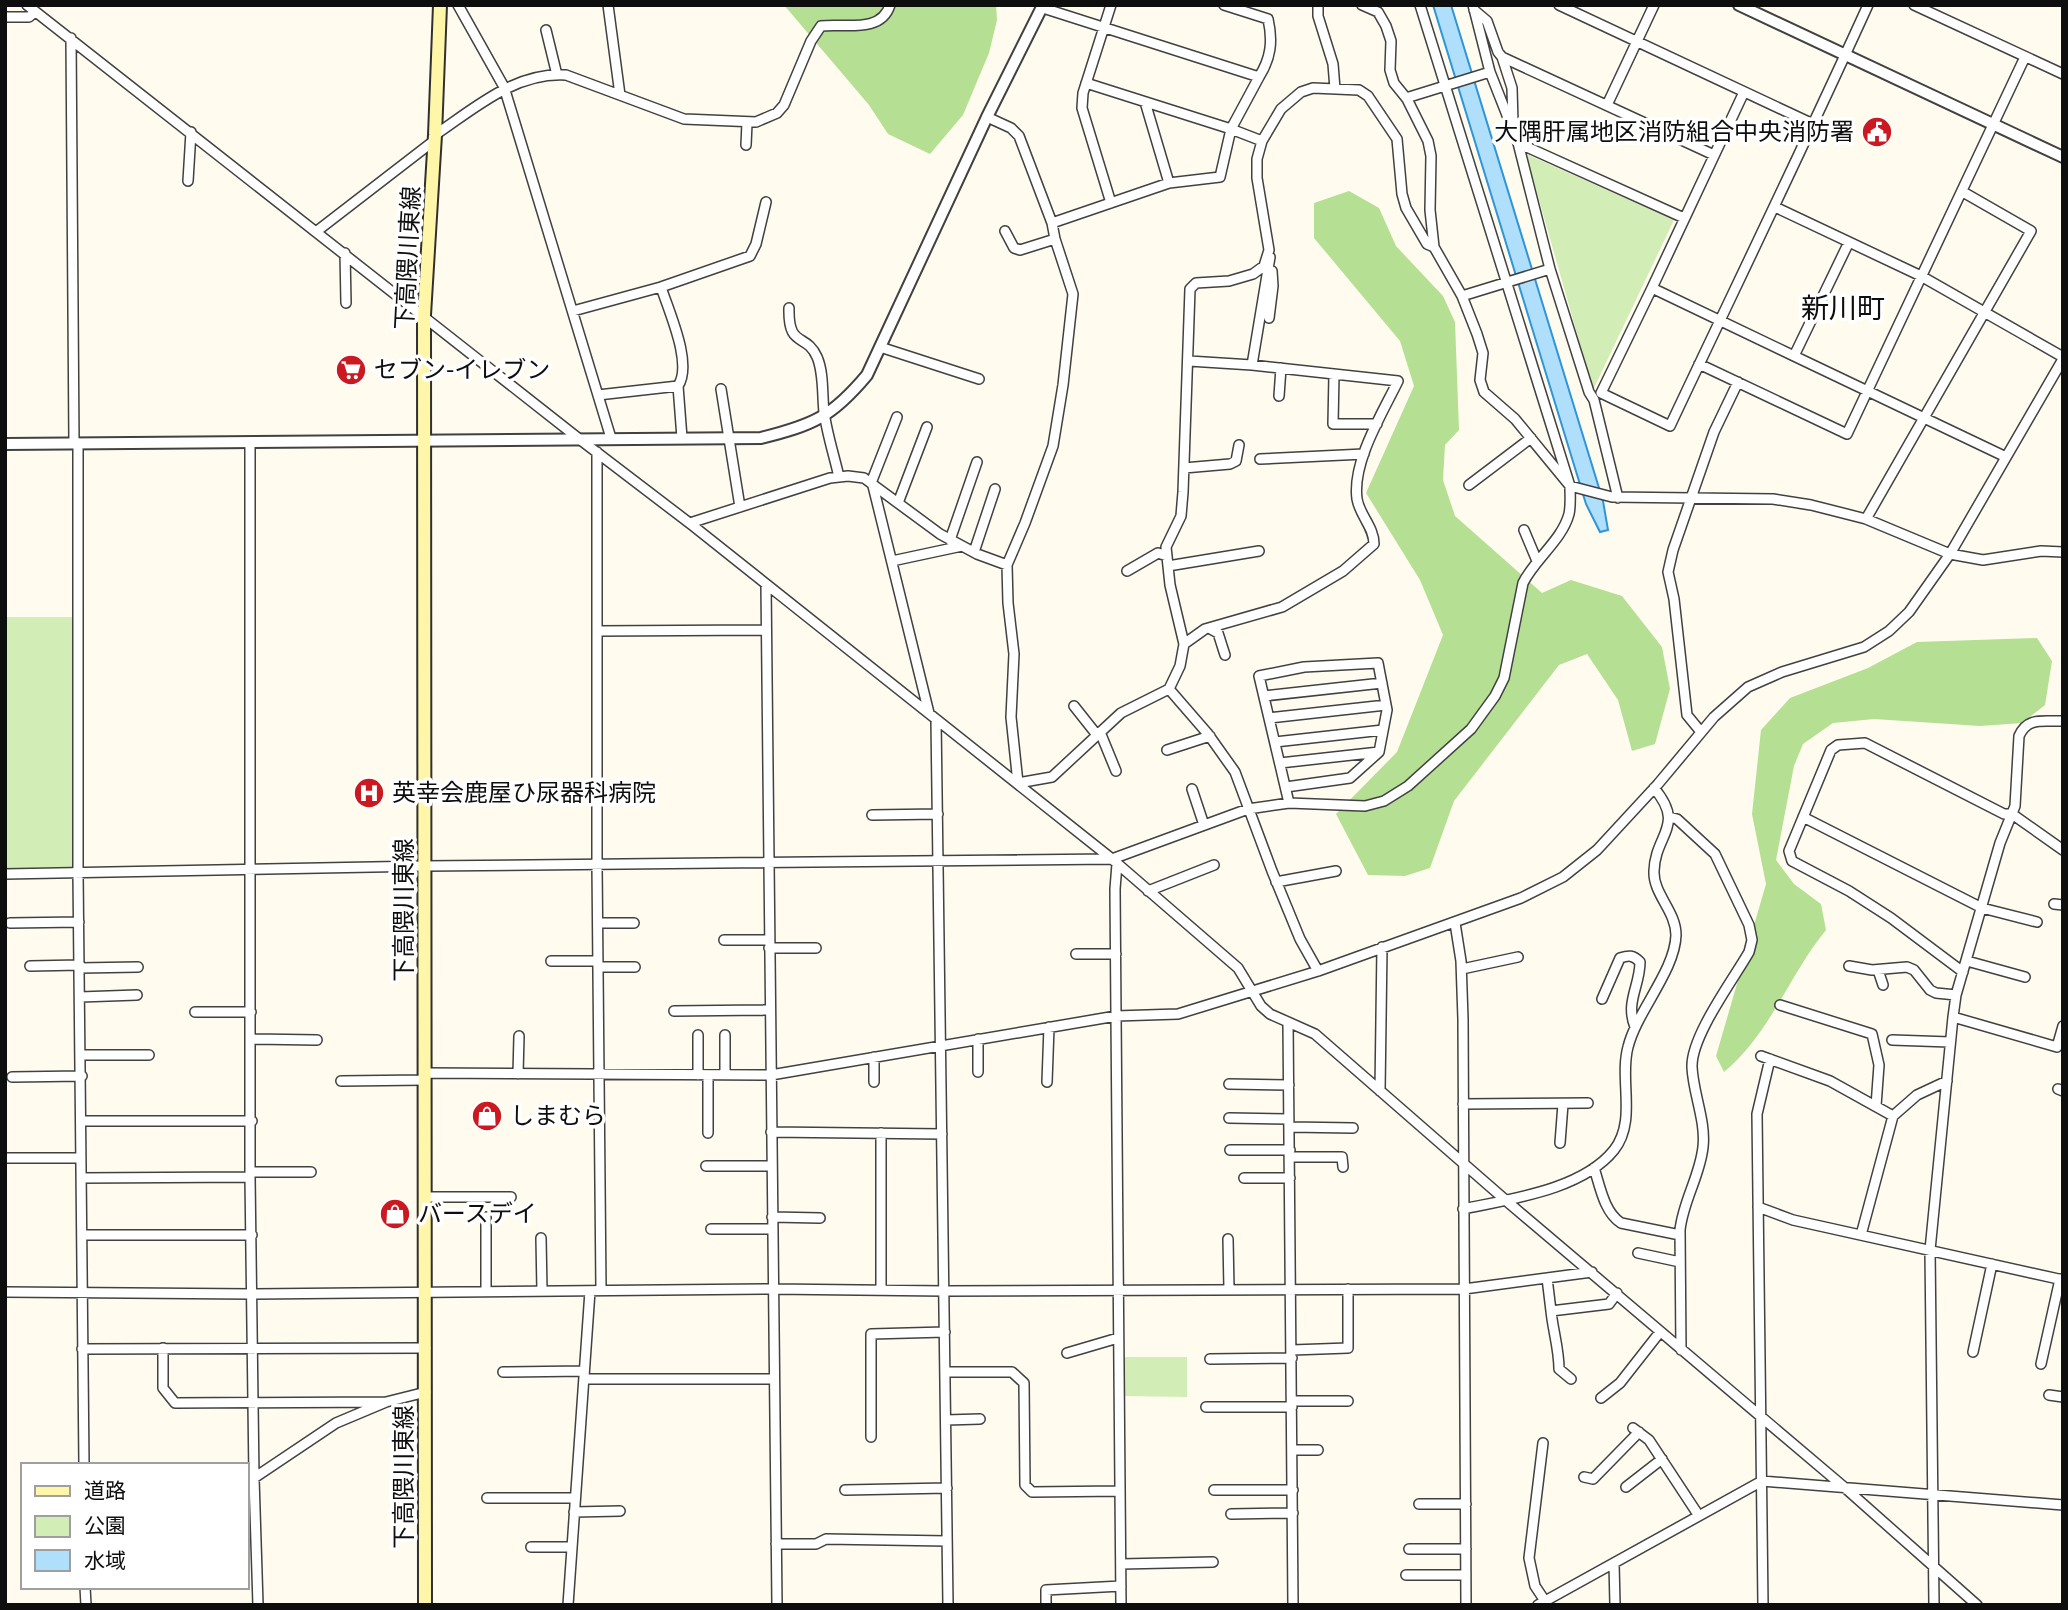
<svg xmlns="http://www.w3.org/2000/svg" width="2068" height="1610" font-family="Georgia,'Noto Sans JP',serif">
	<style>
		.green { fill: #d2edb5 }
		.forest { fill: #b5df93 }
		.water { fill: #afdffb; stroke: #2f95d9; stroke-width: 2 }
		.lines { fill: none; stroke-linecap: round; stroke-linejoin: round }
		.minor-casing { stroke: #414141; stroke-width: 12 }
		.tertiary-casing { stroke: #414141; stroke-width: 14 }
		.secondary-casing { stroke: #303030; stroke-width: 16 }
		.minor { stroke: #fff; stroke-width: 9 }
		.tertiary { stroke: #fff; stroke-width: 10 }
		.secondary { stroke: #fff6aa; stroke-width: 12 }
		.labels { text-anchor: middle; stroke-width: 7; stroke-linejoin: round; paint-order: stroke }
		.poi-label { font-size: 24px; fill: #0e0e0e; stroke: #fff; text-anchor: start }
		.street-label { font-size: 24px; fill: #0e0e0e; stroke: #fff }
		.quarter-label { font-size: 28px; fill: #0e0e0e; stroke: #fff }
	</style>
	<rect width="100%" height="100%" fill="#fffcef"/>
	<path class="green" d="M1526 154 1674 220 1593 390Z
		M5 617H73L78 872 5 871Z
		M1123 1357H1187V1397L1123 1396Z"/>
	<path class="forest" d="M784 5H996L997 20 989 53 963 115 930 154 888 134 869 105Z
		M1349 191 1379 208 1396 246 1443 296 1455 322 1459 430 1445 445 1443 480 1455 516 1542 593 1571 580 1622 596 1662 647 1670 689 1655 744 1632 751 1618 700 1587 654 1559 665 1454 801 1430 868 1405 876 1368 875 1336 814 1397 752 1443 635 1420 580 1366 493 1414 386 1400 341 1314 238V203Z
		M2037 638 2052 661 2045 705 2022 723 1980 726 1874 719 1833 723 1803 744 1794 766 1776 860 1794 884 1821 904 1826 930C1789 975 1770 1034 1724 1072L1716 1056 1766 884 1752 814 1761 730 1790 698 1868 668 1917 642Z"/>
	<path class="water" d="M1433 5H1451L1603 501 1608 530 1600 532 1586 504Z"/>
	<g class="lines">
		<g class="minor-casing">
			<path id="minor" d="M27 5 578 438 692 525 1112 859 1238 968 1261 1006 1270 1014 1315 1034 1510 1204 1844 1487 1977 1605
				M458 5 504 87 611 438
				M608 5 620 95
				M1224 5 1268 19C1273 41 1271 58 1259 77
				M1318 5V16L1333 64 1335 89
				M1362 5 1378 12 1386 26 1391 41 1390 70 1394 83 1407 99 1428 141 1431 156 1430 210 1434 247 1462 296 1477 334 1483 353 1480 380 1484 392 1515 419 1570 486 1612 497 1773 499 1811 505 1866 519 1950 554 1983 560 2041 551 2063 552
				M1473 5 1490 72 1518 143 1550 269 1589 392 1594 400 1618 498
				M1559 5 1813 124
				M1914 5 2063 74
				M1043 8 1259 77 1231 129 1220 177 1169 183 1052 223
				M1474 10 1487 21 1498 52 1502 57 1512 88 1513 123
				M5 17H29L35 12
				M546 30 557 75
				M71 38 74 443
				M1502 57 1714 155
				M1086 83 1231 129 1262 141
				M1406 98 1490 72
				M1145 102 1169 183
				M1607 105 1654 5
				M987 117 1011 128 1019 136 1052 223 1055 239 1073 294 1063 385 1053 446 1025 523 1007 565 1008 603 1014 654 1011 717 1018 783 1052 777 1121 713 1169 689 1180 666 1184 644 1170 585 1166 547 1181 516 1183 492 1190 289 1196 283 1229 281 1253 274 1264 266 1269 250 1257 178V159L1262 141 1281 109 1301 92 1313 88 1359 90 1368 96 1397 139 1402 194 1406 208 1427 244 1434 247
				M435 135C475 108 515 72 566 75L684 119 756 122 777 113 784 105 811 41 821 26C844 23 881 34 890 5
				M1518 143 1684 218
				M746 145 747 123
				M188 181 191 132
				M1111 203 1082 108 1083 93 1111 5
				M1775 207 1921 276 2063 357
				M317 231 435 140
				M1005 231 1014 248 1020 250 1055 239
				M1849 242 1794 356 2006 457
				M345 253 346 303
				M661 287 750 256 756 244 766 202
				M1652 288 1744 92
				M1462 296 1550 269
				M789 308C788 349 806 332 817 357 824 373 822 395 824 412 827 434 834 455 839 477
				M573 311 661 287C669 312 693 364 678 386
				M1269 318 1273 286 1272 271
				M880 347 979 379
				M1794 356 1652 288 1601 393 1670 426C1736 286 1804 146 1868 5
				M1699 364 1847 434 2025 57
				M1252 365 1270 257
				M1334 374 1333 424H1377
				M721 389 740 507
				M598 395 678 386 682 438
				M1279 396 1281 368
				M250 442V1177L254 1478 258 1605
				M78 443V872L84 1465
				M597 452V865L601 1290
				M1260 459 1364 454
				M1184 468 1230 464 1236 461 1239 445
				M871 483 897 417
				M1469 485 1531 438
				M873 486 929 713
				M898 503 927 427
				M1866 519 2031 231 1963 192
				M690 523 830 478 848 476 864 478 940 534 977 554 1007 565
				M1524 530 1537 561
				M950 540 977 462
				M974 552 995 489
				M892 561 962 546
				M1168 566 1259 551
				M1127 571 1158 553 1167 556
				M766 584 777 1605
				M1209 628 1218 633 1225 655
				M597 631 766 630
				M1184 644 1205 629 1282 607 1343 571 1374 544C1374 527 1360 516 1357 499 1352 462 1382 414 1398 381L1252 365 1189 361
				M1169 689 1208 734 1235 772 1272 871 1300 939 1318 971
				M1264 696 1382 683
				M1074 706 1097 735
				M1269 718 1386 705
				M936 719 948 1605
				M1100 732 1116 771
				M1701 732 1687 715 1674 599 1668 572 1673 550 1714 432 1738 382
				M1275 742 1383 730
				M1167 750 1210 736
				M1280 763 1379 752
				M1286 787 1350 778 1379 752 1387 710 1378 663 1304 667 1259 676 1289 803
				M1192 789 1204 825
				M872 815 938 814
				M1669 817 1677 819 1715 854 1749 925 1752 940 1749 952C1733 980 1691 1036 1692 1067 1693 1093 1706 1121 1703 1147 1700 1176 1683 1201 1680 1230L1681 1350
				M1803 817 1982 908 2037 922
				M1117 864 1115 889 1116 1016 1121 1605
				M5 874 425 866 1112 859 1248 809 1289 803 1365 806 1384 801 1408 786 1471 729 1495 696 1504 678 1523 583C1535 559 1562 540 1569 514 1571 505 1570 495 1570 486L1420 5
				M1276 882 1336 871
				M1148 891 1214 865
				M2054 904 2063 905
				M10 923 79 922
				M598 923H634
				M1455 923 1461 961 1463 1019 1466 1605
				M724 940H769
				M769 948H816
				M1076 954H1116
				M551 961H598
				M1967 961 2025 977
				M30 966 80 965
				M1849 966 1872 970 1907 967 1914 970 1930 990 1936 993 1956 995
				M598 967H635
				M80 968 138 967
				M1462 969 1518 957
				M1878 970 1883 985
				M1963 972 1891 918 1849 891 1792 861 1789 851 1831 750 1838 745 1865 743 2004 814H2012L2063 850
				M80 997 137 995
				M1602 999 1620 958C1629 955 1633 955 1640 962 1640 986 1625 1002 1635 1027
				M1780 1005 1872 1034 1879 1065 1876 1106
				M674 1011 770 1010
				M195 1012H251
				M1953 1017 2057 1047 2063 1026
				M1288 1022 1293 1605
				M698 1035V1075
				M251 1039 317 1040
				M978 1039V1072
				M1892 1040 1950 1042
				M81 1055H149
				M1761 1056 1830 1081 1893 1116 1861 1235
				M425 1073 771 1075 1116 1016 1178 1014 1318 971 1521 898 1563 877 1597 850 1658 784 1714 717 1748 687 1782 672 1864 647 1889 631 1909 612 1950 554 2063 359
				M518 1074 519 1036
				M708 1075V1133
				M725 1075V1035
				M12 1077 82 1076
				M341 1081 425 1080
				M874 1082V1057
				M1047 1082 1049 1027
				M1229 1084 1289 1085
				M2058 1089 2063 1091
				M1380 1091 1382 947
				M1463 1104 1588 1103
				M1893 1116 1917 1095 1947 1081
				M1229 1118 1289 1119
				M82 1121H252
				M1290 1127 1353 1128
				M771 1132 942 1134
				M881 1133V1290
				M1560 1143 1563 1104
				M1230 1150H1290
				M1290 1157H1342L1343 1167
				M5 1158H81
				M706 1166H772
				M1594 1168C1600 1186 1604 1212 1621 1223L1680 1235
				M251 1172H311
				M81 1178 250 1177
				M1244 1178H1290
				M425 1197H511
				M1758 1207 1793 1220 2063 1280
				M1463 1209C1510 1199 1582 1190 1614 1150 1637 1121 1619 1079 1628 1047 1637 1011 1675 971 1676 935 1676 911 1653 894 1654 871 1655 834 1686 826 1654 788
				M486 1217V1291
				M772 1217 820 1218
				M711 1229H772
				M83 1235H252
				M541 1238 542 1291
				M1228 1239 1229 1289
				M1638 1253 1680 1262
				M1547 1278 1551 1311 1609 1304 1617 1293
				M5 1292 252 1294 773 1289 944 1291 1464 1289 1592 1272
				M1551 1311C1553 1331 1559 1349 1559 1369L1571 1379
				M163 1348V1388L175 1403 386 1402
				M82 1349 426 1348
				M1292 1350 1348 1348V1289
				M1973 1352 1992 1264
				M1067 1353 1118 1338
				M1210 1359 1292 1358
				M2041 1364 2060 1279
				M503 1372 584 1371
				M945 1372H1012L1024 1383 1025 1485 1032 1492 1120 1491
				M584 1379H774
				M2049 1395 2063 1397
				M1601 1398 1620 1383 1660 1332
				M1292 1401H1348
				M1206 1407H1292
				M946 1420 980 1419
				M1633 1428 1649 1440 1699 1516
				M871 1437V1334L945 1332
				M1543 1443 1529 1558 1535 1586 1545 1601
				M1292 1450H1318
				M1584 1477 1593 1479 1639 1432
				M254 1478 336 1423 386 1402 426 1392
				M1626 1487 1662 1459
				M845 1490 947 1488
				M1214 1490H1293
				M487 1498H575
				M1419 1504H1466
				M574 1512 620 1511
				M1231 1514 1293 1513
				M776 1544H816L826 1539 947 1541
				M531 1547H572
				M1409 1549H1466
				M1614 1563 1615 1605
				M1121 1564 1213 1562
				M1406 1575H1466
				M85 1587 86 1605
				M568 1605 590 1291
				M1046 1605V1590L1121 1586
				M1538 1605 1762 1481 2063 1505
				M1763 1605 1757 1114 1770 1059
				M1934 1605 1930 1250 1953 1017 1956 995 2000 843 2015 806 2019 736C2028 716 2044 722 2063 721"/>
		</g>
		<g class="tertiary-casing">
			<path id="tertiary" d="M1739 5 2063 157
				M5 444 761 438C813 425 832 417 867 375L987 117 1043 5"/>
		</g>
		<g class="secondary-casing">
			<path id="secondary" d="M425 1605 424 315 435 135 440 5"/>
		</g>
		<use href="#minor" class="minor"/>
		<use href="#tertiary" class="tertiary"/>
		<use href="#secondary" class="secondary"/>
	</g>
	<defs>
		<g id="civic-disc" transform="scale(1.575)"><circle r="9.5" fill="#cb1922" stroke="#fff"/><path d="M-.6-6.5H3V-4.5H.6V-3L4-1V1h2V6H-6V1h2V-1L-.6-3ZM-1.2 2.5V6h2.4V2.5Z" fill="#fff"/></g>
		<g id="supermarket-disc" transform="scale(1.575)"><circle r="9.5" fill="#cb1922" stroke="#fff"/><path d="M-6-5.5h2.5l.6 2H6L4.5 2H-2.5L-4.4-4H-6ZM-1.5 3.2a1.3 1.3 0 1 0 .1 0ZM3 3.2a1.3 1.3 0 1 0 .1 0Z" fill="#fff"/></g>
		<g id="hospital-disc" transform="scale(1.575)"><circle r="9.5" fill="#cb1922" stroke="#fff"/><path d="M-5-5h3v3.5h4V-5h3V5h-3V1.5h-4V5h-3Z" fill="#fff"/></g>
		<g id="shop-disc" transform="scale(1.575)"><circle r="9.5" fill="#cb1922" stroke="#fff"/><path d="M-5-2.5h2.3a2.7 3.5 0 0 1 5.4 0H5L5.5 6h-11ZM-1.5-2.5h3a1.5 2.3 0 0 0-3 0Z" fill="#fff"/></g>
	</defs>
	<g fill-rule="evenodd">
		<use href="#civic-disc" x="1877" y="132"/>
		<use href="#supermarket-disc" x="351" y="370"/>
		<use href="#hospital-disc" x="369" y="793"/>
		<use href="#shop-disc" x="487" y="1116"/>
		<use href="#shop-disc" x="395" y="1214"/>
	</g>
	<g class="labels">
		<g class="poi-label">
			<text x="1854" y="140" text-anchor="end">大隅肝属地区消防組合中央消防署</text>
			<text x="374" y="378">セブン-イレブン</text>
			<text x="392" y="801">英幸会鹿屋ひ尿器科病院</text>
			<text x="510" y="1124">しまむら</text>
			<text x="418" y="1222">バースデイ</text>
		</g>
		<g class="street-label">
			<text transform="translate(408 258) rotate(-87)" y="8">下高隈川東線</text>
			<text transform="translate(404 910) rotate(-90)" y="8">下高隈川東線</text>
			<text transform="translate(404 1477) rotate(-90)" y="8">下高隈川東線</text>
		</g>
		<g class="quarter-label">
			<text x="1843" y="318">新川町</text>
		</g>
	</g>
	<rect width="2068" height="1610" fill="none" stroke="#0e0e0e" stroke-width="14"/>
	<rect x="21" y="1463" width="228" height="126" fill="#ffffff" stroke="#9f9f9f" stroke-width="2"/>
	<rect x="35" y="1486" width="35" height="10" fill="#fff6aa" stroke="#9f9f9f" stroke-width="2"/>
	<text x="84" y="1498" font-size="21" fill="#0e0e0e">道路</text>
	<rect x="35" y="1516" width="35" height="21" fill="#d2edb5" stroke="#9f9f9f" stroke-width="2"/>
	<text x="84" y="1533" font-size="21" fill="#0e0e0e">公園</text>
	<rect x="35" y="1550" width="35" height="21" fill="#afdffb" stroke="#9f9f9f" stroke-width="2"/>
	<text x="84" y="1568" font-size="21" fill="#0e0e0e">水域</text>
</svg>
